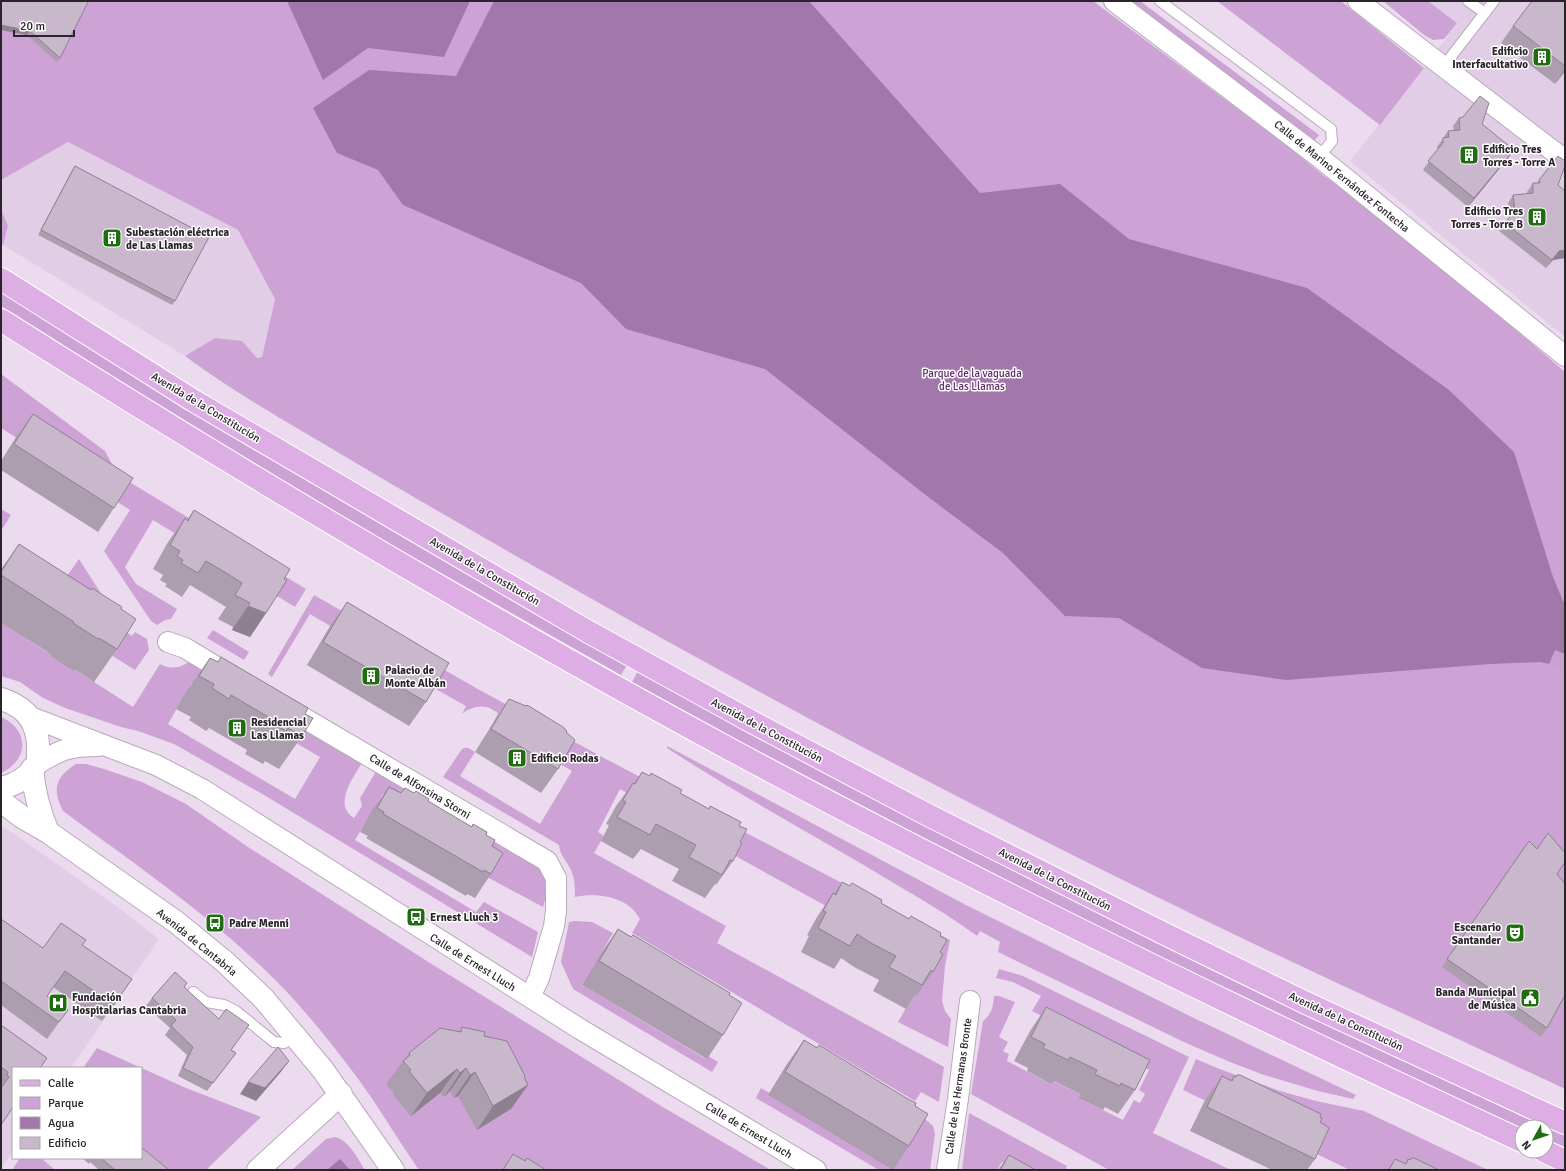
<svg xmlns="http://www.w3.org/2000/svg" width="1566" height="1171" font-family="Signika,sans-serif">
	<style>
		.built { fill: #e2cde7 }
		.green { fill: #cda3d5 }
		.forest { fill: #ca9fd2 }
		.water { fill: #a178a9 }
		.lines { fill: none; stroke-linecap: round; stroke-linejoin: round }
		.lane-casing { stroke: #b9a9bc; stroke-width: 12 }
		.street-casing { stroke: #b9a9bc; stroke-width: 22 }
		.secondary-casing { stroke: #b9a9bc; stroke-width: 24 }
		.primary-casing { stroke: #fff; stroke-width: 24 }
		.lane { stroke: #fff; stroke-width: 10 }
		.street { stroke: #fff; stroke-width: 20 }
		.secondary { stroke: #fff; stroke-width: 22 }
		.primary { stroke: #dcaee4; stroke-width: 22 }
		.wall { fill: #ad9eaf }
		.shaded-wall { fill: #8d818f }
		.building { fill: #c9b8cc; stroke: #8d818f }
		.labels { text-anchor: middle; stroke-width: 3; stroke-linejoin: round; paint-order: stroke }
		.poi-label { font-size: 11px; font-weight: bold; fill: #29232a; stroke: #fff; text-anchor: start }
		.street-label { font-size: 11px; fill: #29232a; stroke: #fff }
		.park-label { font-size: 11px; fill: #612d6b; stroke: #fff }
	</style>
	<rect width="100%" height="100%" fill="#ecdbef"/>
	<path class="built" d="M1428 1H1565V337L1350 161 1424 68 1457 23Z
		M68 142 238 230 275 298 262 357 257 358 242 341 215 338 185 356 3 245 8 226 1 209V180Z
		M1 826 13 833 119 908 159 939 71 1068H13V1152L1 1169Z"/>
	<path class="green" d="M1 1H1093L1290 148 1324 176 1347 191 1465 286 1565 372V1089C1425 1023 1284 960 1145 891 948 794 753 691 562 582 489 541 417 499 344 456 290 424 235 393 185 356L215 338 242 341 257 358 262 357 275 299 238 230 68 142 1 180Z
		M1126 1H1140L1319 135 1313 142Z
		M1217 1H1341L1424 68 1380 125Z
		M1383 1H1428L1457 23 1444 39 1433 40 1424 35Z
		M1 209 8 226 3 245 1 244Z
		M1 291C207 421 414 548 627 665L621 675 381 539 182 420 1 306Z
		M1 374 105 451 118 475 306 589 295 607 153 520 125 567 136 584 177 609 171 619 165 620 157 625 151 621 104 551 130 510 1 428Z
		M1 509 11 515 1 531Z
		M79 559 125 631 132 636 135 632 147 639 149 650 135 670 111 655 59 587Z
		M314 595 476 688 604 758 950 940 945 966 942 1001 945 1011 951 1019 948 1047 898 1022 914 994 826 906 730 853 620 789 598 832 604 836 594 853 726 926 717 943 944 1067 939 1102 921 1092 915 1101 632 933 640 919C629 897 597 892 575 897 575 887 575 878 570 868 566 860 560 855 559 845L443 777 462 749C467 746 470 749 475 752L460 776 540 824 572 771 493 723 498 713C495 711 490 708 487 707 478 705 468 709 462 714L466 706 432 687 310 614 272 677 268 674Z
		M1 617 11 629 47 652 53 651 50 656 56 660 71 664 69 668 75 672 78 668 80 673 133 707 160 664C171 670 182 668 191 660L224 679 214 695 192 682 168 724 295 799 320 757 272 729 281 713 363 761C354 777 332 804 354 818L362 806 360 798 377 770 533 862C547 875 549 889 543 907L487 877 496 860 383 794 355 840 476 912 484 902 538 932 532 957 264 795 174 744 138 731 121 727 65 708 43 698 20 682 1 676Z
		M213 630 249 652 244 660 207 638Z
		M638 671C773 744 907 817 1043 886 1216 972 1390 1053 1565 1134V1147L1546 1139V1127L1522 1128 1296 1023 1153 954 918 835 742 742 632 682Z
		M1 717C30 730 29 760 1 773Z
		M667 746 966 905 1198 1020 1356 1095 1353 1099 1318 1091 1264 1075 1230 1062 1186 1043 998 952 1000 942 980 931 977 936C950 916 921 899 892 882 818 837 740 796 667 748Z
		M76 764H86L104 769 142 782 186 804 248 847 430 963 661 1106 771 1170H419C398 1140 380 1109 359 1080 336 1049 312 1019 286 991 220 922 140 868 63 811 52 790 55 777 76 764Z
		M574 921 592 922 613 933 582 985 706 1059 708 1056 718 1062 712 1072 573 989 561 962 569 922Z
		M999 969 1023 976 1189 1057 1153 1133 1231 1170H1109L971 1094 983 1021C992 1014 993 1007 994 996H999L1015 1002 999 1037 1008 1042 1003 1051 1009 1054 1007 1061 1051 1084 1053 1081 1080 1094 1078 1098 1123 1120 1134 1100 1140 1103 1145 1094 1139 1090 1149 1070 1032 1011 1041 996 1013 982 996 978Z
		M97 1048 186 1088 261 1117 206 1170H146L141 1158V1068H83Z
		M1196 1059 1217 1068 1280 1091 1316 1101 1364 1111 1488 1170H1350L1183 1090Z
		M761 1088 770 1093 768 1095 924 1118 933 1126 935 1134 930 1170H879L756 1098Z
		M969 1113 1067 1166 1065 1170H1017L1002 1162 997 1170H962Z
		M335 1137C350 1141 357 1158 365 1170H292L326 1139Z
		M20 1158H41L55 1170H12Z"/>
	<path class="forest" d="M1556 650 1565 654V670L1549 664Z"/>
	<path class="water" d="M287 1H470L444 57 368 48 323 80Z
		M494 1H809L980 193 1060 184 1129 239 1307 288 1449 390 1514 452 1553 577 1563 601 1565 602V654L1555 650 1549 664 1540 662 1490 664 1286 680 1202 668 1119 618 1065 616 1003 553 927 496 765 369 626 329 581 283 403 205 378 170 337 153 313 108 369 70 456 76Z
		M340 1159 350 1170H327Z"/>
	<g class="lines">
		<g class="lane-casing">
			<path id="lane" d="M1160 1 1331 129 1332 141 1319 157
				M1468 1 1485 13
				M1443 67 1494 1
				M193 992 206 1002 224 1005 236 1011 274 1042 284 1043 295 1036"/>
		</g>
		<g class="street-casing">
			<path id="street" d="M1114 1 1319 157 1565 356
				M1358 1 1565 160
				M168 642 185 648 230 675
				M287 708 547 861 556 878V911L554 926 539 978 530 997
				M28 716 156 765 202 789 580 1029 816 1170
				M37 764C62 749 69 746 99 746
				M947 1170 958 1099 970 1001"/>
		</g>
		<g class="secondary-casing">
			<path id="secondary" d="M1 699C6 701 11 702 15 705 33 714 39 734 38 752 38 756 38 762 36 765 28 777 15 785 1 788
				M32 769C34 791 39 811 48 832
				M1 801 22 817 48 832 176 922 225 962 264 999 323 1070 393 1170
				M258 1170 341 1094"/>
		</g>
		<g class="primary-casing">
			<path id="primary" d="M1 279 194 401 587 631 752 722 928 815 1163 933 1306 1003 1565 1123
				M1 320C241 472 485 617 735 752 993 891 1256 1018 1522 1141
				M1544 1151 1565 1161"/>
		</g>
		<use href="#lane" class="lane"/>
		<use href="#street" class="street"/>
		<use href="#secondary" class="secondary"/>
		<use href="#primary" class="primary"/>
	</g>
	<path class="wall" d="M1 1 60 58 57 62 27 35 1 30Z
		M1565 1V71L1555 84 1501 43 1513 26Z
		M1459 118 1482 124 1514 150 1508 158 1468 207 1423 170 1437 150V147L1448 131H1454L1453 126Z
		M75 166 175 301 172 305 38 235 72 170Z
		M1539 180 1558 185 1565 191V258L1553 260 1546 268 1499 231 1509 218 1508 203 1513 195 1527 194V192L1533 183H1537Z
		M33 414 114 508 98 532 1 470V461L16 437Z
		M194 510 284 579 266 613 250 637 232 630 233 627 218 619 226 607 190 585 182 597 165 586 167 584 160 580 163 575 153 569 168 542 185 518 187 520Z
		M19 544 121 609 117 649 94 682 76 670 75 672 50 656 51 654 1 623V569Z
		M347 602 426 702 409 726 307 665 330 626Z
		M221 657 305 714 302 736 279 769 265 761 263 764 245 754 247 750 209 728 206 731 189 720 191 717 176 709 187 690 210 658 218 662Z
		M509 699 566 732 558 769 541 793 475 752 493 723Z
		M642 772 739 826 740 842 733 861 716 885 715 884 705 898 672 881 679 869 641 849 633 859 601 841 609 825 606 824 616 806 633 783 634 784Z
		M389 787 401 793 405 788 486 835 492 846 491 874 475 898 467 894 466 896 366 838 368 836 360 832 372 810Z
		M1523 849 1557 874 1547 1028 1541 1037 1442 967Z
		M842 882 940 936V952L933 972 917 995H915L906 1009 873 991 879 980 854 967 841 958 834 969 801 952 809 936 807 935 817 917 833 893 834 894Z
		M1 919 43 948 82 945 132 979 102 1021 53 987 47 996 68 1010 47 1039 1 1005Z
		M618 929 729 995 723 1035 707 1059 582 985 601 953Z
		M184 987 232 1050 236 1053 207 1091 178 1076 187 1055 165 1035 170 1028 146 1006 152 998Z
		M1046 1007 1135 1090 1118 1114 1105 1107 1103 1110 1078 1098 1080 1094 1054 1081 1051 1084 1027 1071 1028 1068 1014 1061 1030 1031Z
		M1 1025 47 1058 1 1125Z
		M462 1027 484 1036 524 1078 511 1109 477 1130 458 1096 454 1098 450 1091 444 1097 440 1093 411 1116 393 1095 394 1093 386 1084 409 1053 459 1032Z
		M804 1040 915 1106 909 1146 893 1170 768 1095 787 1064Z
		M1237 1075 1320 1117V1122L1315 1159 1307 1170H1272L1190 1131 1205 1100 1222 1076 1231 1080 1234 1076 1236 1077Z
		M513 1154 525 1161 546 1170H502Z
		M1009 1155 1036 1170H998Z
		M82 1158H141L169 1170H99L90 1162 89 1164Z
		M1411 1158 1439 1170H1387L1395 1159 1405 1164 1408 1159 1410 1160Z"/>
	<path class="shaded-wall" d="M1 25 30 31 27 35 1 30Z
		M1565 69V71L1555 84Z
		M1514 150 1508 158 1468 207 1474 198Z
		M1565 250V258L1553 260 1546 268 1559 251Z
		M248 606 266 613 250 637 232 630Z
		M289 1061 280 1073 256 1101 240 1094 248 1082Z
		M466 1068 450 1091 444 1097 460 1073Z
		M457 1069 440 1093 411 1116 427 1093Z
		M475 1072 458 1096 454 1098 470 1075Z
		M525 1076 513 1094 528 1085 511 1109 477 1130 493 1106 524 1077Z"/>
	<path class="building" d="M1 1H87L88 2 60 58 30 31 1 25Z
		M1532 1H1565V66L1513 26Z
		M1480 96 1489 103 1482 124 1514 150 1474 198 1428 161 1443 143V138L1449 137 1448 131 1460 130 1459 118 1463 117Z
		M1558 156 1565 161V166L1558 185 1565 191V250L1559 251 1552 260 1505 223 1515 210 1513 195 1533 193V183H1540L1539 180Z
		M75 166 209 237 175 301 41 230Z
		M33 414 133 478 114 508 14 444Z
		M194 510 290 569 284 579 287 580 266 613 248 606 250 603 235 595 242 583 228 574 206 561 198 573 181 563 183 560 177 556 180 551 170 545 185 518 188 521Z
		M19 544 91 590 92 588 106 597 122 607 121 609 136 619 117 649 99 638 98 639 73 623 74 622 1 575V572Z
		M347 602 449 663 426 702 323 642Z
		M221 657 308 708 305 714 313 718 302 736 288 728 286 731 268 721 270 718 231 695 229 699 212 688 214 684 199 676 210 658 218 662Z
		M509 699 526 706 527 705 563 727 567 731 566 732 575 740 558 769 491 729Z
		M642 772 650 776 651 773 682 790 680 793 709 809 710 806 741 822 739 826 747 829 740 842 742 843 733 861 730 860 722 875 689 857 696 845 656 824 650 835 617 817 626 802 623 800 633 783 635 784Z
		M389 787 401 793 405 788 414 793 416 791 429 799 428 801 472 827 473 824 487 832 486 835 495 840 492 846 503 853 491 874 484 870 483 872 383 814 384 812 377 808Z
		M1548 833 1565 853V862L1557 874 1565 884V995L1547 1028 1447 959 1529 841 1537 849Z
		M842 882 850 886 852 883 882 900 881 903 909 919 911 916 941 933 940 936 947 940 940 952 943 954 933 972 931 970 922 985 889 967 896 956 871 943 857 934 850 946 818 928 826 912 823 911 833 893 836 895Z
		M1 919 43 948 61 923 86 940 82 945 132 979 114 1005 65 971 47 996 68 1010 59 1022 1 981Z
		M618 929 631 937 633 935 730 993 729 995 742 1003 723 1035 599 961Z
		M175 972 187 983 184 987 219 1019 226 1009 249 1025 231 1050 236 1053 213 1083 183 1068 193 1047 171 1026 176 1020 152 998Z
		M1046 1007 1150 1060 1135 1090 1121 1083 1120 1086 1105 1079 1095 1074 1097 1070 1070 1057 1068 1060 1043 1048 1045 1044 1031 1037Z
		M1 1025 47 1058 40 1068H13V1107L1 1125V1088L9 1077 7 1075 8 1072 1 1067Z
		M462 1027 485 1032 484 1036 507 1041 525 1076 524 1077 528 1085 493 1106 475 1072 470 1075 466 1068 460 1073 457 1069 427 1093 409 1071 411 1070 403 1061 410 1055 409 1053 440 1028 461 1032Z
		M804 1040 817 1048 819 1045 908 1099 916 1103 915 1106 928 1114 909 1146 785 1072Z
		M278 1047 289 1061 265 1088 248 1082Z
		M1237 1075H1240L1321 1114 1320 1117 1322 1118 1320 1122 1329 1128 1315 1159 1207 1107 1222 1076 1232 1081 1234 1076 1236 1077Z
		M141 1147 169 1170H115L101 1158H141Z
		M513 1154 525 1161 527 1158 546 1170H503Z
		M1009 1155 1036 1170H1000Z
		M1411 1158H1414L1439 1170H1389L1395 1159 1406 1164 1408 1159 1410 1160Z"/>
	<defs>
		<g id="building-square" transform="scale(1)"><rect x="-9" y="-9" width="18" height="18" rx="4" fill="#206d11" stroke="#fff"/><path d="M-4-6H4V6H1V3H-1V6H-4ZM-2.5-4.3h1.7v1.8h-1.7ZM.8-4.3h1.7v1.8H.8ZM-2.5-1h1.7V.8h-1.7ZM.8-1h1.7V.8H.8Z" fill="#fff"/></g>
		<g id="bus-square" transform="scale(1)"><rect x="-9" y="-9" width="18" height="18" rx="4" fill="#206d11" stroke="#fff"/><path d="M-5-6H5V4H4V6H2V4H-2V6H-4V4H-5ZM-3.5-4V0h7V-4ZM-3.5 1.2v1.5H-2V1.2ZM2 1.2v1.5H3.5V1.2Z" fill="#fff"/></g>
		<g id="theatre-square" transform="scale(1)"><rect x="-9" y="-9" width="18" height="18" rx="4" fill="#206d11" stroke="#fff"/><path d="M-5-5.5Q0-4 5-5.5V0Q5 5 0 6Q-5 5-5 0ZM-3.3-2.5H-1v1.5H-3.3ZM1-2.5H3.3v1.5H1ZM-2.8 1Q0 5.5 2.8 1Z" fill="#fff"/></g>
		<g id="civic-square" transform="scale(1)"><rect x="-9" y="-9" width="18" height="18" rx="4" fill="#206d11" stroke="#fff"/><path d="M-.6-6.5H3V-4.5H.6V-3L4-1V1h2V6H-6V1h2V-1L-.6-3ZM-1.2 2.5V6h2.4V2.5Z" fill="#fff"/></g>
		<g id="hospital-square" transform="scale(1)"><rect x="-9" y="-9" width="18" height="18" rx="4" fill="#206d11" stroke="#fff"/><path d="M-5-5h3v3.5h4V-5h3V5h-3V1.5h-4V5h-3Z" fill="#fff"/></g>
	</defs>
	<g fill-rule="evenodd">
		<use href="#building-square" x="1542" y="57"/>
		<use href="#building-square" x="1469" y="155"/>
		<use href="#building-square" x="1537" y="217"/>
		<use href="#building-square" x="112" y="238"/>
		<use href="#building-square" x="371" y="676"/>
		<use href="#building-square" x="237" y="728"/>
		<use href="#building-square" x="517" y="758"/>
		<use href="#bus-square" x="416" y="917"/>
		<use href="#bus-square" x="215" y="923"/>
		<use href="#theatre-square" x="1515" y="933"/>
		<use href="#civic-square" x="1530" y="998"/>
		<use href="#hospital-square" x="58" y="1003"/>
	</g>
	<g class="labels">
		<g class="poi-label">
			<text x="1528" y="55" text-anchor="end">Edificio<tspan x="1528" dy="13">Interfacultativo</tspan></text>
			<text x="1483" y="153">Edificio Tres<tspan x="1483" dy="13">Torres - Torre A</tspan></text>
			<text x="1523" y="215" text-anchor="end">Edificio Tres<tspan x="1523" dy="13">Torres - Torre B</tspan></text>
			<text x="126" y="236">Subestación eléctrica<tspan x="126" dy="13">de Las Llamas</tspan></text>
			<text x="385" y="674">Palacio de<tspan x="385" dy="13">Monte Albán</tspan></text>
			<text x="251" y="726">Residencial<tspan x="251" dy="13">Las Llamas</tspan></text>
			<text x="531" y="762">Edificio Rodas</text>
			<text x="430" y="921">Ernest Lluch 3</text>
			<text x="229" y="927">Padre Menni</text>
			<text x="1501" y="931" text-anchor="end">Escenario<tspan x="1501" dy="13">Santander</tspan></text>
			<text x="1516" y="996" text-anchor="end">Banda Municipal<tspan x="1516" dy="13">de Música</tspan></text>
			<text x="72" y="1001">Fundación<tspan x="72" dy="13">Hospitalarias Cantabria</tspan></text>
		</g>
		<g class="street-label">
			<text transform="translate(1342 176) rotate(39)" y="4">Calle de Marino Fernández Fontecha</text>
			<text transform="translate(206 407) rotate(31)" y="4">Avenida de la Constitución</text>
			<text transform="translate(485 571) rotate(30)" y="4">Avenida de la Constitución</text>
			<text transform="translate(767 730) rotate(28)" y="4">Avenida de la Constitución</text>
			<text transform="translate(420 786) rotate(31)" y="4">Calle de Alfonsina Storni</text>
			<text transform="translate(1055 879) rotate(27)" y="4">Avenida de la Constitución</text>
			<text transform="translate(197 942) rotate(39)" y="4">Avenida de Cantabria</text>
			<text transform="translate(473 962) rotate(32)" y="4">Calle de Ernest Lluch</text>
			<text transform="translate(1346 1021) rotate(25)" y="4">Avenida de la Constitución</text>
			<text transform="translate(958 1086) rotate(-82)" y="4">Calle de las Hermanas Bronte</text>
			<text transform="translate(749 1130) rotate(31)" y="4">Calle de Ernest Lluch</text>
		</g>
		<g class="park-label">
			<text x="972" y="377">Parque de la vaguada<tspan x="972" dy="13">de Las Llamas</tspan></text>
		</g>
	</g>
	<rect width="1566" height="1171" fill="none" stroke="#29232a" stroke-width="4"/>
	<rect x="12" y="1067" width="130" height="92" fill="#ffffff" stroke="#a9a7aa"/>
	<rect x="20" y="1080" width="20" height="6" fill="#dcaee4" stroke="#a9a7aa"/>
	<text x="48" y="1087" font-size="12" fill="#29232a">Calle</text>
	<rect x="20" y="1097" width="20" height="12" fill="#cda3d5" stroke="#a9a7aa"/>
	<text x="48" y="1107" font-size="12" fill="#29232a">Parque</text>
	<rect x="20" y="1117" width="20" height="12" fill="#a178a9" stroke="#a9a7aa"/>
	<text x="48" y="1127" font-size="12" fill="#29232a">Agua</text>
	<rect x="20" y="1137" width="20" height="12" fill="#c9b8cc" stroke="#a9a7aa"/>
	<text x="48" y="1147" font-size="12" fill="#29232a">Edificio</text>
	<g transform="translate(1534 1139) rotate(230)"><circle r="19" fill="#ffffff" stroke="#a9a7aa"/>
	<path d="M0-3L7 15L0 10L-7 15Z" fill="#206d11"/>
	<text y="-6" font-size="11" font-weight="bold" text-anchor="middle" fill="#29232a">N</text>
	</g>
	<path d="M14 30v6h60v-6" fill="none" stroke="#29232a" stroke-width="2"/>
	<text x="20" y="30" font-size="12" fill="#29232a" stroke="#ffffff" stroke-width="3" paint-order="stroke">20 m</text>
</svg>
